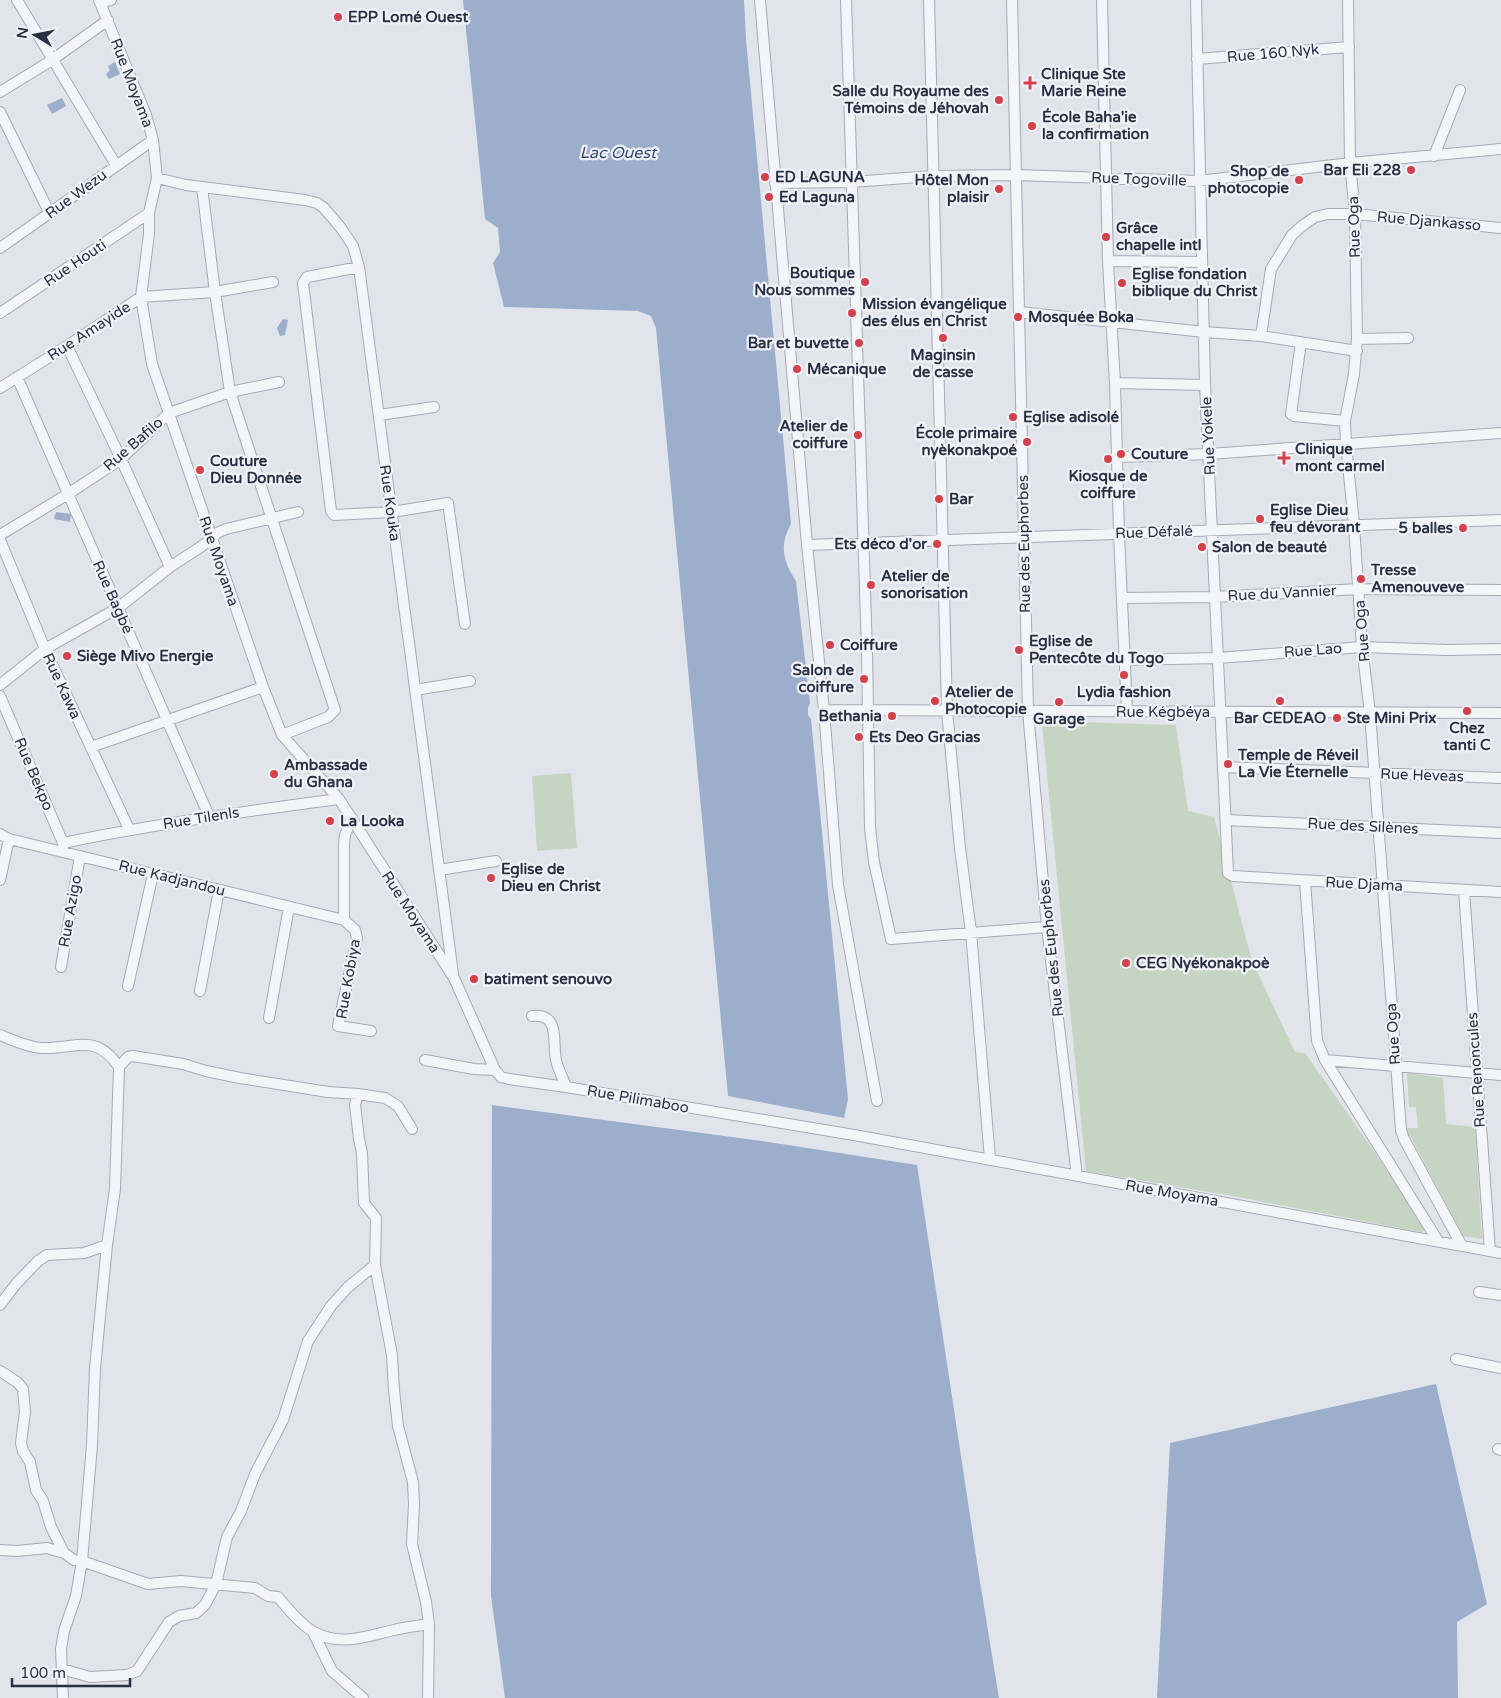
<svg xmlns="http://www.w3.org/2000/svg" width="1501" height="1698" font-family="'Varela Round',sans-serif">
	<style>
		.green { fill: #c5d5c2 }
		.water { fill: #9baecc }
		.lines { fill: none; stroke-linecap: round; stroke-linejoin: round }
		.minor-casing { stroke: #a6aab5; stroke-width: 12 }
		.minor { stroke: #f4f5f8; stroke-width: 10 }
		.poi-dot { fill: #d4414b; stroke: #f1f3f8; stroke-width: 2 }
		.labels { text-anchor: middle; stroke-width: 4.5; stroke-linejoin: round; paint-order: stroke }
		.poi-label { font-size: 15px; font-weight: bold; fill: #293043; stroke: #f1f3f8; text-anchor: start }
		.street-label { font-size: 15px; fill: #293043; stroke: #f1f3f8 }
		.water-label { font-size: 16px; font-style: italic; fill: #314b79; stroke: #f1f3f8 }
	</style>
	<rect width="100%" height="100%" fill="#e1e4ea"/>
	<path class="green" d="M1075 722 1176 725 1188 811 1214 817 1252 961 1295 1052 1305 1053 1372 1148 1425 1230 1421 1232 1238 1197 1086 1171 1042 724Z
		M571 773 577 848 537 851 532 776Z
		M1407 1073 1443 1078 1446 1124 1475 1127 1482 1239 1463 1236 1406 1128H1418L1416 1107H1409Z"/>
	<path class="water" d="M463 0H744L746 39 791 524C779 546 783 561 796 581L810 703 808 708V715L811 719 848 1099 844 1118 728 1096 656 328 651 316 638 311 504 307 493 263 500 252 498 228 485 219Z
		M115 62 120 74 109 79 106 74 110 70 108 66Z
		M62 98 66 106 52 114 47 105Z
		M283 319 288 320 285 335 280 336 277 328Z
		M56 512 71 514 70 522 54 519Z
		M492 1105 762 1141 917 1165 980 1582 999 1698H505L491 1596Z
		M1436 1384 1487 1604 1457 1622 1458 1698H1157L1170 1443Z"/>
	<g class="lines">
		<g class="minor-casing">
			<path id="minor" d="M17 0 116 165
				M99 0 146 115 153 140 157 178 149 213V234L141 297 152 364 263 687 282 735 339 799 454 978 495 1070
				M760 0 807 545 824 710 838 885 877 1101
				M846 0 867 652 870 828 874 862 891 939 1047 927
				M929 0 947 711 960 848 971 932 990 1159
				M1012 0 1028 711 1047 927 1077 1176
				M1102 0 1108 261 1115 383 1119 534 1127 712
				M1196 0 1205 385 1228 873 1233 876 1501 892
				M1348 0 1350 163 1355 214 1357 339 1354 374 1345 421 1346 444 1354 525 1362 647 1370 713 1401 1130 1404 1139 1462 1246
				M100 2 111 0
				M1197 59 1349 47
				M0 92 52 60 108 20
				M0 112 50 214
				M1434 156 1460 90
				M157 178 186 185 305 200 317 203 324 208 341 228 353 246 359 267 453 974
				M775 183 852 182 933 176 1015 175 1199 181 1350 163 1501 149
				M202 187 215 292 230 392 335 710 328 717 282 735
				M0 248 153 140
				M1108 261 1201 262
				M359 267 307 277 303 283 331 511 334 515 392 512 448 503 465 624
				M1020 312 1204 332 1261 336 1357 351
				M0 313 149 213
				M1261 336 1271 269 1292 235 1302 226 1315 217 1328 214H1355L1501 228
				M1357 339 1408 338
				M1301 342 1291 414 1294 416 1345 421
				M67 346 121 459 170 567
				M17 377C81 523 146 669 209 816
				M1115 383 1205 385
				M0 388 67 346 141 297 215 292 273 282
				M379 415 434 407
				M1118 457 1209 454 1501 433
				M0 535 68 494 121 459 169 413 230 392 279 382
				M0 540 45 649 129 829
				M807 545 1501 520
				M1122 598 1214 597 1358 589 1501 590
				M1125 660 1218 658 1362 647 1447 650 1501 649
				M0 685 45 649 118 608 170 567 211 540 217 533 226 529 298 512
				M415 690 470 681
				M0 696 63 843V849
				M824 710 1501 713
				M91 747 263 687
				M1223 767 1501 778
				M1226 820 1501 833
				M0 834 9 839 344 920 355 930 357 938 338 1026 371 1031
				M63 843C155 824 246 811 339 799
				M439 870 496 861
				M0 880 9 839
				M1305 881 1317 1041 1325 1060 1438 1241
				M1464 890 1490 1251
				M344 920V843L345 835 352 818
				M61 967 80 856
				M128 986 153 874
				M200 991 219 890
				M532 1016C561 1013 552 1042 556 1060 558 1069 563 1078 566 1087
				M269 1018 289 907
				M0 1035C13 1040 27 1047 41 1048 74 1050 95 1031 119 1067L128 1057 133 1056 183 1064 206 1071 240 1078 328 1092 358 1094 385 1098 398 1106 412 1129
				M425 1060 474 1069 495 1070 501 1077 509 1079 566 1087 854 1135 1501 1253
				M1325 1060 1501 1075
				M375 1265 392 1355 394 1390 398 1426 413 1482 414 1504 412 1544 426 1602 429 1624 428 1698
				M1479 1292 1501 1295
				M0 1305 16 1284 38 1261 47 1255 84 1253 107 1245
				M1456 1359 1501 1368
				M0 1371 17 1382 23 1389 25 1412 21 1443 23 1451 30 1462 36 1490 43 1501 51 1527 64 1553 74 1560 82 1561 148 1584 181 1581 255 1588 268 1596 278 1597C287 1608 302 1626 314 1632 342 1647 366 1636 394 1630 405 1627 417 1626 429 1624
				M1498 1449 1501 1450
				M0 1550 17 1551 47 1548 64 1553
				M313 1632 332 1671 363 1698
				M62 1669 90 1677 127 1675 137 1671 169 1622 179 1616 196 1613 205 1605 216 1584 227 1537 241 1511 255 1474 283 1420 308 1341 331 1306 348 1287 375 1265 376 1218 364 1203 362 1153 359 1139 355 1105 358 1094
				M63 1698 61 1649 64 1631 76 1596 82 1561 92 1445 95 1368 107 1245 115 1189 119 1067"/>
		</g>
		<use href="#minor" class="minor"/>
	</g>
	<g class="poi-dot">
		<circle cx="338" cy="17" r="5"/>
		<path d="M1027.5 75.5h5v5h5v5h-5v5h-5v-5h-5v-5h5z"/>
		<circle cx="999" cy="100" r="5"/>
		<circle cx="1032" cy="126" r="5"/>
		<circle cx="1411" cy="170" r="5"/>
		<circle cx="765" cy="177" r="5"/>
		<circle cx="1299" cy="180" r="5"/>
		<circle cx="999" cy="189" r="5"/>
		<circle cx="769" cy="197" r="5"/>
		<circle cx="1106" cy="237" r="5"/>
		<circle cx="865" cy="282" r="5"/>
		<circle cx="1122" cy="283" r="5"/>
		<circle cx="852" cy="313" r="5"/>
		<circle cx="1018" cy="317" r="5"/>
		<circle cx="943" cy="338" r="5"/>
		<circle cx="859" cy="343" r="5"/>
		<circle cx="797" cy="369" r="5"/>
		<circle cx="1013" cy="417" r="5"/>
		<circle cx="858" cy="435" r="5"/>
		<circle cx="1027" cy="442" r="5"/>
		<circle cx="1121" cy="454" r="5"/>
		<path d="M1281.5 450.5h5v5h5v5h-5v5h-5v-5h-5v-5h5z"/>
		<circle cx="1108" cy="459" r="5"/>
		<circle cx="200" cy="470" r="5"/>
		<circle cx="939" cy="499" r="5"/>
		<circle cx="1260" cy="519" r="5"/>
		<circle cx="1463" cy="528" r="5"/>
		<circle cx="937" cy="544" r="5"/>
		<circle cx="1202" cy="547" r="5"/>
		<circle cx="1361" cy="579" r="5"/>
		<circle cx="871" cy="585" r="5"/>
		<circle cx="830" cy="645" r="5"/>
		<circle cx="1019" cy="650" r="5"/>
		<circle cx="67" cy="656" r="5"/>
		<circle cx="1124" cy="675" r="5"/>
		<circle cx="864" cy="679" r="5"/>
		<circle cx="935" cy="701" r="5"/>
		<circle cx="1280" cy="701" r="5"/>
		<circle cx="1059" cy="702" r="5"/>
		<circle cx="1467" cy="711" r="5"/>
		<circle cx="892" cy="716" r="5"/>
		<circle cx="1337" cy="718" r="5"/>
		<circle cx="859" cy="737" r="5"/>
		<circle cx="1228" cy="764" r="5"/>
		<circle cx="274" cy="774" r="5"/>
		<circle cx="330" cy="821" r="5"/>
		<circle cx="491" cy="878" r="5"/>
		<circle cx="1126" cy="963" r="5"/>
		<circle cx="474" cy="979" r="5"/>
	</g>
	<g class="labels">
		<g class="poi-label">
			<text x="348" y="22">EPP Lomé Ouest</text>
			<text x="1041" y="79">Clinique Ste<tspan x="1041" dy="17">Marie Reine</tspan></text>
			<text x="989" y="96" text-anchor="end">Salle du Royaume des<tspan x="989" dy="17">Témoins de Jéhovah</tspan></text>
			<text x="1042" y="122">École Baha'ie<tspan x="1042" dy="17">la confirmation</tspan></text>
			<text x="1401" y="175" text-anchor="end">Bar Eli 228</text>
			<text x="1289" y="176" text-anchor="end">Shop de<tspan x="1289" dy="17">photocopie</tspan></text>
			<text x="775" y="182">ED LAGUNA</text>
			<text x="989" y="185" text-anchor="end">Hôtel Mon<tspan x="989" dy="17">plaisir</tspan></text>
			<text x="779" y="202">Ed Laguna</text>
			<text x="1116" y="233">Grâce<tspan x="1116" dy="17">chapelle intl</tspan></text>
			<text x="855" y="278" text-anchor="end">Boutique<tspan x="855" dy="17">Nous sommes</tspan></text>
			<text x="1132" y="279">Eglise fondation<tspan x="1132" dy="17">biblique du Christ</tspan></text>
			<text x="862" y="309">Mission évangélique<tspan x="862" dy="17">des élus en Christ</tspan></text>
			<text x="1028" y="322">Mosquée Boka</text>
			<text x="849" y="348" text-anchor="end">Bar et buvette</text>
			<text x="943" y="360" text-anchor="middle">Maginsin<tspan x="943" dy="17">de casse</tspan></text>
			<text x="807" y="374">Mécanique</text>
			<text x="1023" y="422">Eglise adisolé</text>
			<text x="848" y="431" text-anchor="end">Atelier de<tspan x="848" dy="17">coiffure</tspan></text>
			<text x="1017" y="438" text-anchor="end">École primaire<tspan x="1017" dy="17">nyèkonakpoé</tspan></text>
			<text x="1295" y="454">Clinique<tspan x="1295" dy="17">mont carmel</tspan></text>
			<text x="1131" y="459">Couture</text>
			<text x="210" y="466">Couture<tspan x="210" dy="17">Dieu Donnée</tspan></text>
			<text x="1108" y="481" text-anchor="middle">Kiosque de<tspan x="1108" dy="17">coiffure</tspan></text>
			<text x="949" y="504">Bar</text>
			<text x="1270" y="515">Eglise Dieu<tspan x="1270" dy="17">feu dévorant</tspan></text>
			<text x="1453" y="533" text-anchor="end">5 balles</text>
			<text x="927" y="549" text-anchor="end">Ets déco d'or</text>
			<text x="1212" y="552">Salon de beauté</text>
			<text x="1371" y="575">Tresse<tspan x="1371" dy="17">Amenouveve</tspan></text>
			<text x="881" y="581">Atelier de<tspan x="881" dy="17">sonorisation</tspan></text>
			<text x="1029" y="646">Eglise de<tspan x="1029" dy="17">Pentecôte du Togo</tspan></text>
			<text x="840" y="650">Coiffure</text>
			<text x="77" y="661">Siège Mivo Energie</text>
			<text x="854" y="675" text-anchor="end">Salon de<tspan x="854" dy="17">coiffure</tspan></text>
			<text x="945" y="697">Atelier de<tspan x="945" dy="17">Photocopie</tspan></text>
			<text x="1124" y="697" text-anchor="middle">Lydia fashion</text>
			<text x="882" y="721" text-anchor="end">Bethania</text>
			<text x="1280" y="723" text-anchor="middle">Bar CEDEAO</text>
			<text x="1347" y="723">Ste Mini Prix</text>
			<text x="1059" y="724" text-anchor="middle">Garage</text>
			<text x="1467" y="733" text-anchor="middle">Chez<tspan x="1467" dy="17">tanti C</tspan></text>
			<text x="869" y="742">Ets Deo Gracias</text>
			<text x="1238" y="760">Temple de Réveil<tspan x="1238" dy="17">La Vie Éternelle</tspan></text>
			<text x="284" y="770">Ambassade<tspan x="284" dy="17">du Ghana</tspan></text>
			<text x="340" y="826">La Looka</text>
			<text x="501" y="874">Eglise de<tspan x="501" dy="17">Dieu en Christ</tspan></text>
			<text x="1136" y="968">CEG Nyékonakpoè</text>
			<text x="484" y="984">batiment senouvo</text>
		</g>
		<g class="street-label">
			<text transform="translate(1273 53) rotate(-5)" y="5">Rue 160 Nyk</text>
			<text transform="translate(132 83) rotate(69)" y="5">Rue Moyama</text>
			<text transform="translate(1139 179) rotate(2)" y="5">Rue Togoville</text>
			<text transform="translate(76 194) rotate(-36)" y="5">Rue Wezu</text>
			<text transform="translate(1429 221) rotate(5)" y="5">Rue Djankasso</text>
			<text transform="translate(1354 227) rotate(-92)" y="5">Rue Oga</text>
			<text transform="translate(75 263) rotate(-34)" y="5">Rue Houti</text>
			<text transform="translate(89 331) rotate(-33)" y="5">Rue Amayide</text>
			<text transform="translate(1208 436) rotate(-93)" y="5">Rue Yokele</text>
			<text transform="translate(133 444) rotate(-41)" y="5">Rue Bafilo</text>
			<text transform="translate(390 503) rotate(82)" y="5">Rue Kouka</text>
			<text transform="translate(1154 532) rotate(-2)" y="5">Rue Défalé</text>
			<text transform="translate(1024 544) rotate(-91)" y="5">Rue des Euphorbes</text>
			<text transform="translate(219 561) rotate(71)" y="5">Rue Moyama</text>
			<text transform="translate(1282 593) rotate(-3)" y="5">Rue du Vannier</text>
			<text transform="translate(113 597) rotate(66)" y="5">Rue Bagbé</text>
			<text transform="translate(1362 631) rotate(-95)" y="5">Rue Oga</text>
			<text transform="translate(1313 650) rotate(-4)" y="5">Rue Lao</text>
			<text transform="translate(62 686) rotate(65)" y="5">Rue Kawa</text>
			<text x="1163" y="717">Rue Kégbéya</text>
			<text transform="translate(34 774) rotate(67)" y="5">Rue Bekpo</text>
			<text transform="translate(1422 775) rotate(2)" y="5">Rue Heveas</text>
			<text transform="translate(201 818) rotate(-9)" y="5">Rue Tilenls</text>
			<text transform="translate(1363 826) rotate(3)" y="5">Rue des Silènes</text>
			<text transform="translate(172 878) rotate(14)" y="5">Rue Kadjandou</text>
			<text transform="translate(1364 884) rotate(3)" y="5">Rue Djama</text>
			<text transform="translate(70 911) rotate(-80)" y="5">Rue Azigo</text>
			<text transform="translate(411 912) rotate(57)" y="5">Rue Moyama</text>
			<text transform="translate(1051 948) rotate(-96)" y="5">Rue des Euphorbes</text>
			<text transform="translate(348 979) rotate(-80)" y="5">Rue Kobiya</text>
			<text transform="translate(1393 1034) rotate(-94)" y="5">Rue Oga</text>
			<text transform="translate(1476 1070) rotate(-94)" y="5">Rue Renoncules</text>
			<text transform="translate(638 1099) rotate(10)" y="5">Rue Pilimaboo</text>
			<text transform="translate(1172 1193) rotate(10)" y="5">Rue Moyama</text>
		</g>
		<g class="water-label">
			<text x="618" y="158">Lac Ouest</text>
		</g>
	</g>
	<g transform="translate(35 35) rotate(280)" stroke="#f1f3f8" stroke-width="4" paint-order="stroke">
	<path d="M0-4L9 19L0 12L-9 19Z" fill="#293043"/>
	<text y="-8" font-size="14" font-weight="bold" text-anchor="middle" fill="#293043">N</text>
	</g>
	<path d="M12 1678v8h118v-8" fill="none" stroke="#293043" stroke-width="2.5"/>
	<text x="20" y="1678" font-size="15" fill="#293043" stroke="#f1f3f8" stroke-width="4" paint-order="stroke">100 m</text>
</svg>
